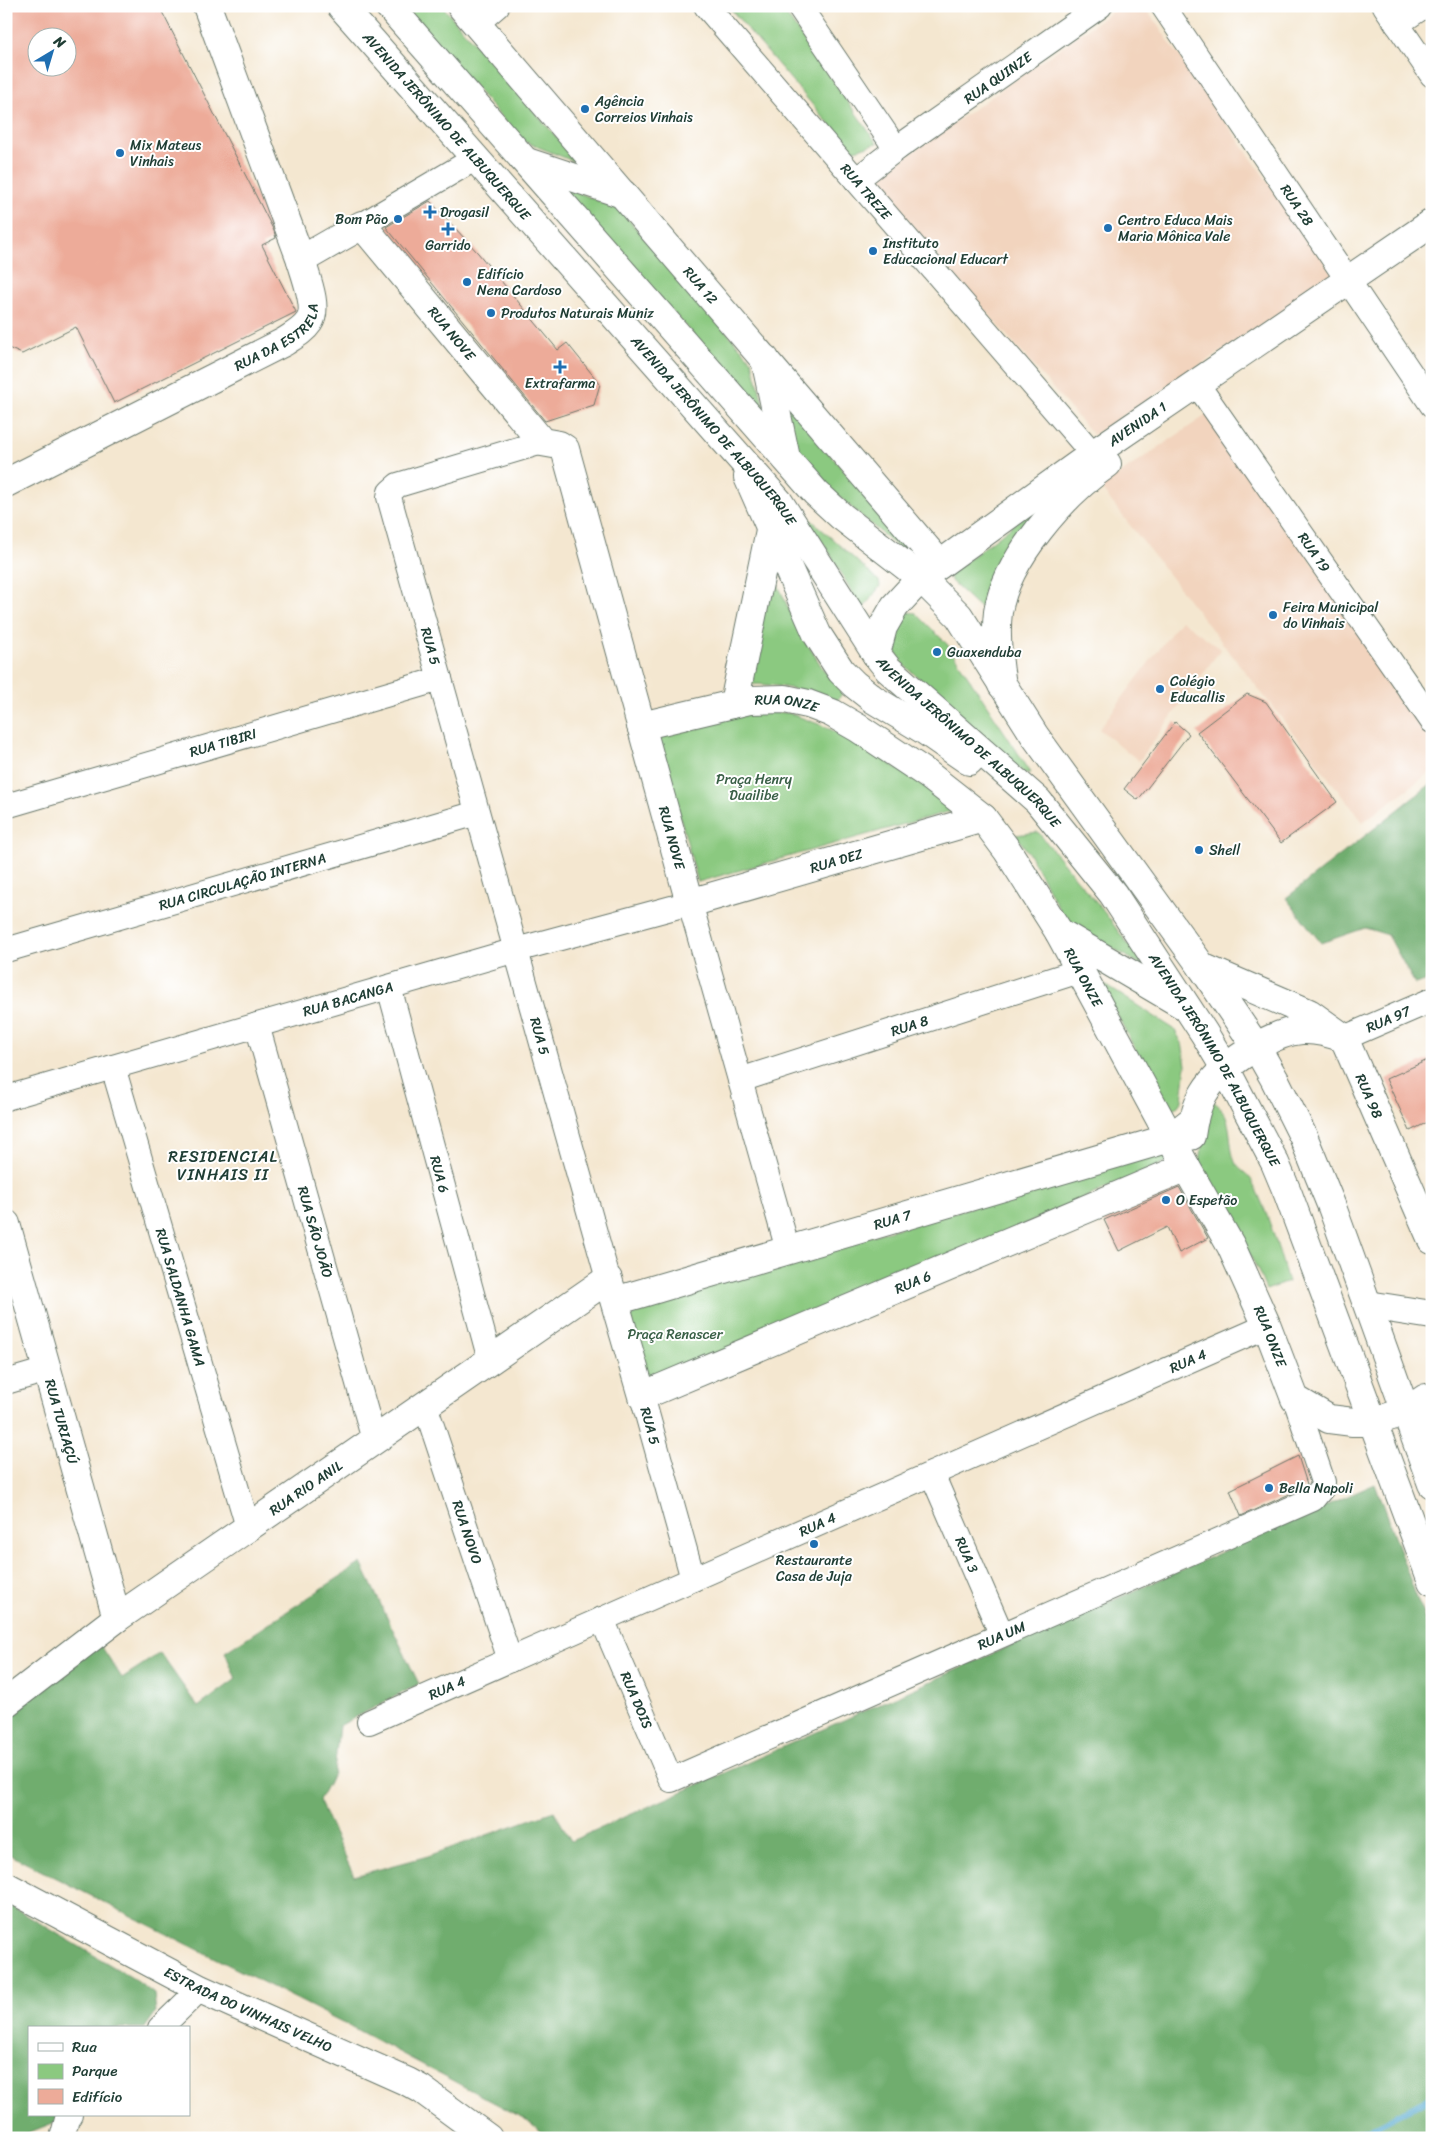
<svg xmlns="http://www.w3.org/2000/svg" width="1438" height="2144" font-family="Sriracha,sans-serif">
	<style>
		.built { fill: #f2d4be }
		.green { fill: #8bc980; stroke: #55835a }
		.forest { fill: #70ad6e; stroke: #487551 }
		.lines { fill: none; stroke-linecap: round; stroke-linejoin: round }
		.stream { stroke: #50a6cd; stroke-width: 6 }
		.building { fill: #edab99; fill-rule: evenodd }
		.street-casing { stroke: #6a786b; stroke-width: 26 }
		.secondary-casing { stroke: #6a786b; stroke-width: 30 }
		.primary-casing { stroke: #6a786b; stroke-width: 30 }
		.street { stroke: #fff; stroke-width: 24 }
		.secondary { stroke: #fff; stroke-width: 28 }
		.primary { stroke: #fff; stroke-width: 28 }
		.poi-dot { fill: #1f6fb2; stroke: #fff; stroke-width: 2 }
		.labels { text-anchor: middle; stroke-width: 4; stroke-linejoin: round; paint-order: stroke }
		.street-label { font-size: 14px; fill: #1f3d34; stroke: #fff }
		.poi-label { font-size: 14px; fill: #1f3d34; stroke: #fff; text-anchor: start }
		.park-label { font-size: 14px; fill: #3a6047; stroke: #fff }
		.quarter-label { font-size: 16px; letter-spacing: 1px; fill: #1f3d34; stroke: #fff }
	</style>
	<rect width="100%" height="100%" fill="#fff"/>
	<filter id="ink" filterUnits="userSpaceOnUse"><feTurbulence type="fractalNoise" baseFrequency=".02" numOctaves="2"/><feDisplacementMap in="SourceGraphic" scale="10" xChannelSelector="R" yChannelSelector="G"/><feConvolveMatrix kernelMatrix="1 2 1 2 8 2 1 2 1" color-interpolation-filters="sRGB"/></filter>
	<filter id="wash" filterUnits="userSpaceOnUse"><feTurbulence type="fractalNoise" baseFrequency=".0096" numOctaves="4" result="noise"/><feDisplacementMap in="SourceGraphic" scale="20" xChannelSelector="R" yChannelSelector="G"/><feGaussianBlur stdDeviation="1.12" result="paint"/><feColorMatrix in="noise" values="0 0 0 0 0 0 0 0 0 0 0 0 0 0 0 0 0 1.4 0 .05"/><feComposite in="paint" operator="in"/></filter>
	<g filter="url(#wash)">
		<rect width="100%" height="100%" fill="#f4e7d0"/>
		<path class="built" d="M1120 6H1144L1335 277 1093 435 873 180Z
			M1211 412 1432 742V771L1363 822 1100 487Z
			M1181 620 1221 649 1139 761 1099 729Z"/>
		<path class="green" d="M404 6H442L580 164 521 140Z
			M728 6H780L877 143 852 151Z
			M570 189 620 210 752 361 767 418 565 191Z
			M784 401 919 558 908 556 801 464Z
			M1040 504 1043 507 1004 553 996 566 982 607H979L951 581 950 574Z
			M798 508 879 581 880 586 862 610 828 550Z
			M773 573 795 624 825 672 845 690 836 702C804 690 780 684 746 684Z
			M907 612 916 613 947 644 1031 773H1024L903 664C888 640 891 634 907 612Z
			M746 710 789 713 821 725 857 742 958 809 698 882 658 736Z
			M1038 832 1104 912 1145 967 1065 920 1030 855 1016 835Z
			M1102 986H1107L1174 1029 1182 1043 1186 1065 1182 1100 1178 1106 1168 1112Z
			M1214 1102C1235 1117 1227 1143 1235 1162 1238 1170 1248 1173 1252 1181 1268 1213 1278 1247 1288 1282L1266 1290 1257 1268 1199 1167 1208 1111Z
			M1163 1152 1168 1161 649 1390 621 1308Z"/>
		<path class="forest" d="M1432 783V979L1415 984 1388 935 1365 928 1321 943 1286 898Z
			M1375 1484 1432 1639V2138H548L525 2119 346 2024 6 1853V1717L98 1641 122 1678 160 1653 198 1707 236 1679 225 1652 361 1563 419 1684 339 1726 334 1773 319 1800 354 1876 428 1856 554 1811 571 1841Z
			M6 1903 134 1979 154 1994 156 2012 145 2028H29V2115H62L58 2121 15 2138H6Z"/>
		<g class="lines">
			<path class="stream" d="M1341 2138 1377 2126 1432 2097"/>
		</g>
		<g id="blocks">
			<path class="building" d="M6 6H159L274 231 276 238 262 245 296 312 114 403 76 327 22 354 6 347ZM38 38H68V68H38Z
				M430 201 478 253 558 350 567 343 600 384 594 405 545 421 386 227Z
				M1247 694 1266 702 1337 802 1281 843 1197 732Z
				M1175 722 1189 734 1138 800 1124 789Z
				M1432 1058V1120L1410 1131 1386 1079Z
				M1179 1187 1208 1238 1179 1253 1167 1227 1119 1251 1104 1220Z
				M1298 1456 1307 1484 1305 1487 1241 1516 1230 1490Z"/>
		</g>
	</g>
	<g filter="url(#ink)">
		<use href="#blocks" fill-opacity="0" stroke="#6a786b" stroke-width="1"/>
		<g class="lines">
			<g class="street-casing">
				<g id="street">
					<path id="s1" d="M706 6 1104 467"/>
					<path d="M799 6 896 149"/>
					<path id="s2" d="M1163 6 1432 405"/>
					<path d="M1385 6 1432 75"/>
					<path d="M476 24 497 6"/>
					<path d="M1397 24 1424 6"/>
					<path id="s3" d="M856 180 896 149 1100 6"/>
					<path d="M362 225 476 158"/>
					<path id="s4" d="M1197 384 1432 721"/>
					<path id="s5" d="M542 442 398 485 390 492 389 497 608 1279"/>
					<path id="s6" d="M6 806 440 679"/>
					<path id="s7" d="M6 950 477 813"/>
					<path id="s8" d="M389 987 490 1360"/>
					<path id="s9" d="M257 1025 374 1440"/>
					<path id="s10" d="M1344 1038 1432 1000"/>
					<path id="s11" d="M113 1067 248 1527"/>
					<path id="s12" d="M740 1080 1079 971"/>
					<path id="s13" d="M6 1098 516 950 690 903 788 1250"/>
					<path d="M6 1382 47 1370"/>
					<path id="s14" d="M642 1396 693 1579"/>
					<path id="s15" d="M425 1405 510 1660"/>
					<path id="s16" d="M932 1474 1001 1633"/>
					<path id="s17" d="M602 1619 671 1780 1313 1499 1322 1488 1323 1482 1295 1399"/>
					<path id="s18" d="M369 1722 1267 1326"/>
					<path d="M160 2028 200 1989"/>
					<path d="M62 2138 67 2119 70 2115"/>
				</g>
			</g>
			<g class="secondary-casing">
				<g id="secondary">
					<path id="s19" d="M461 6 940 564"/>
					<path id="s20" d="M301 260 362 225 542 442 559 445 565 449 690 903 983 818"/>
					<path id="s21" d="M6 483 284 342C293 336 303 331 309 322 319 308 305 275 301 260L207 6"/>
					<path id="s22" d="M876 654 883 627 895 606 921 578 1093 454 1432 223"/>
					<path d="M1002 685C998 661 995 636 998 612 1006 559 1064 494 1107 464"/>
					<path d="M734 703 770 530"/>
					<path id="s23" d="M641 726 750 700 785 699 808 704 832 713 858 728 927 774 983 818 1007 850 1059 932 1186 1167 1231 1246 1267 1326 1295 1399 1329 1419 1353 1422H1372L1405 1412 1426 1398"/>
					<path id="s24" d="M1191 1136C1193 1121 1196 1106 1204 1093 1220 1066 1271 1032 1302 1030 1317 1029 1330 1033 1344 1038L1432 1240"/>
					<path id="s25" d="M6 1224 117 1618"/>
					<path id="s26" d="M615 1301 1170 1138 1194 1119"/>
					<path id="s27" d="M6 1703 117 1618 608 1279 642 1396 1186 1167"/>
					<path id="s28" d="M6 1886 200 1989 408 2082 421 2089 488 2138"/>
				</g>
			</g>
			<g class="primary-casing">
				<g id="primary">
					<path id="s29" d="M341 6 779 502 876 654 888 669 1038 801 1113 894 1204 1033 1225 1068 1275 1163 1288 1194 1432 1581"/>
					<path d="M389 6 816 493 841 516 921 578 959 616 1035 736 1202 967 1257 1048 1275 1080 1303 1136 1332 1207 1432 1484"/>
					<path d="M527 162 623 194"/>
					<path d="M765 359 786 458"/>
					<path d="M748 477 817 634 841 671 854 684 873 699 924 730 969 761"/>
					<path d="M1059 932 1183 1005"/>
					<path d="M1202 967 1309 1013 1344 1038"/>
					<path d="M1368 1305 1432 1315"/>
					<path d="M1419 1448 1432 1406"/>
				</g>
			</g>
			<use href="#street" class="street"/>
			<use href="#secondary" class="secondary"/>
			<use href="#primary" class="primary"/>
		</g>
	</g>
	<g class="poi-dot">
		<circle cx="585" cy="109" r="5"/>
		<circle cx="120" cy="153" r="5"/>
		<path d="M427.5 204.5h5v5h5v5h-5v5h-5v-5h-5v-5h5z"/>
		<circle cx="398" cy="219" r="5"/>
		<circle cx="1108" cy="228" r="5"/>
		<path d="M445.5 221.5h5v5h5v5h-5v5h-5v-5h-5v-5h5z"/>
		<circle cx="873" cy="251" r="5"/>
		<circle cx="467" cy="282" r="5"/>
		<circle cx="491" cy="313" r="5"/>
		<path d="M557.5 359.5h5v5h5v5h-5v5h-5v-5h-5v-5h5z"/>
		<circle cx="1273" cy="615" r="5"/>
		<circle cx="937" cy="652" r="5"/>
		<circle cx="1160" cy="689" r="5"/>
		<circle cx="1199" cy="850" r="5"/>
		<circle cx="1166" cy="1200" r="5"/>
		<circle cx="1269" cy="1488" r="5"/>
		<circle cx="814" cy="1544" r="5"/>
	</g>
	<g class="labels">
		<g class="street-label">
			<text dy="5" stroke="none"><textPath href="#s3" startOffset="175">RUA QUINZE</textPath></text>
			<text dy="5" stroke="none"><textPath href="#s29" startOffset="160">AVENIDA JERÔNIMO DE ALBUQUERQUE</textPath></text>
			<text dy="5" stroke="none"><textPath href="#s1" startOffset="245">RUA TREZE</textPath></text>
			<text dy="5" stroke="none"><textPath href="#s2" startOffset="240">RUA 28</textPath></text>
			<text dy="5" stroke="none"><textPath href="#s19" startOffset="368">RUA 12</textPath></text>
			<text dy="5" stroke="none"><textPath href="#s21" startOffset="310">RUA DA ESTRELA</textPath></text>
			<text dy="5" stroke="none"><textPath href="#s20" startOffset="211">RUA NOVE</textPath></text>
			<text dy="5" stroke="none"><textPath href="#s22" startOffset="356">AVENIDA 1</textPath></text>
			<text dy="5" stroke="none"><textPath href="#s29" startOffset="565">AVENIDA JERÔNIMO DE ALBUQUERQUE</textPath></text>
			<text dy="5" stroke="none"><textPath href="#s4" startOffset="205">RUA 19</textPath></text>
			<text dy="5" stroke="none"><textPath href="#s5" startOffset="321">RUA 5</textPath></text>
			<text dy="5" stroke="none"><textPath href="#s23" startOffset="149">RUA ONZE</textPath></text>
			<text dy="5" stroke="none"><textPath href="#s6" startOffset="226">RUA TIBIRI</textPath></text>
			<text dy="5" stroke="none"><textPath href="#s29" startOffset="970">AVENIDA JERÔNIMO DE ALBUQUERQUE</textPath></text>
			<text dy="5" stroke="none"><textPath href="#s20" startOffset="780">RUA NOVE</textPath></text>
			<text dy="5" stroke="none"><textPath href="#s20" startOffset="1000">RUA DEZ</textPath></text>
			<text dy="5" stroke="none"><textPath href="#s7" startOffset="246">RUA CIRCULAÇÃO INTERNA</textPath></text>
			<text dy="5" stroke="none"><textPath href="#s23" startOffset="569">RUA ONZE</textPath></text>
			<text dy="5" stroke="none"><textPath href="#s13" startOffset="356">RUA BACANGA</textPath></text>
			<text dy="5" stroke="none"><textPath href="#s10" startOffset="48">RUA 97</textPath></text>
			<text dy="5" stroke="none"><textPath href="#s12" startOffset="178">RUA 8</textPath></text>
			<text dy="5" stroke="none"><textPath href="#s5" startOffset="726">RUA 5</textPath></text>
			<text dy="5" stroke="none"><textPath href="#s29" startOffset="1375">AVENIDA JERÔNIMO DE ALBUQUERQUE</textPath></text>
			<text dy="5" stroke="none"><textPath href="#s24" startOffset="271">RUA 98</textPath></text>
			<text dy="5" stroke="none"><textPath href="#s8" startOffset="194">RUA 6</textPath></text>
			<text dy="5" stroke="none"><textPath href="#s26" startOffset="289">RUA 7</textPath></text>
			<text dy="5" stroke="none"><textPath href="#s9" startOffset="215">RUA SÃO JOÃO</textPath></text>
			<text dy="5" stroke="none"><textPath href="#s27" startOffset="1152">RUA 6</textPath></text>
			<text dy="5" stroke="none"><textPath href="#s11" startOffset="240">RUA SALDANHA GAMA</textPath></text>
			<text dy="5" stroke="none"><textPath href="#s23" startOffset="974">RUA ONZE</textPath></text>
			<text dy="5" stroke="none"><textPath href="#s18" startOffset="895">RUA 4</textPath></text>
			<text dy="5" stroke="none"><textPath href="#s25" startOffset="205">RUA TURIAÇÚ</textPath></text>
			<text dy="5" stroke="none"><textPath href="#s14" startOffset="31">RUA 5</textPath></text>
			<text dy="5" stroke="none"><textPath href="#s27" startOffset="369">RUA RIO ANIL</textPath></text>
			<text dy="5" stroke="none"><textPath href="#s18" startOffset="490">RUA 4</textPath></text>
			<text dy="5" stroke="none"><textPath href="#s15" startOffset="134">RUA NOVO</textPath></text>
			<text dy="5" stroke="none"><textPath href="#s16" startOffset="88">RUA 3</textPath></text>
			<text dy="5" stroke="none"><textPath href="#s17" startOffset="536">RUA UM</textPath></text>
			<text dy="5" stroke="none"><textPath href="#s18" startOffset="85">RUA 4</textPath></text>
			<text dy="5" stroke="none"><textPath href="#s17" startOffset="88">RUA DOIS</textPath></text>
			<text dy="5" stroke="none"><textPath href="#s28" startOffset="272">ESTRADA DO VINHAIS VELHO</textPath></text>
		</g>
		<g class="poi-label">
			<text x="595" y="106">Agência<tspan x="595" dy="16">Correios Vinhais</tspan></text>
			<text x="130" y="150">Mix Mateus<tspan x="130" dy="16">Vinhais</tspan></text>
			<text x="440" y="217">Drogasil</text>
			<text x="388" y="224" text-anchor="end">Bom Pão</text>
			<text x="1118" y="225">Centro Educa Mais<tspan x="1118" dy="16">Maria Mônica Vale</tspan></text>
			<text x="883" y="248">Instituto<tspan x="883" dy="16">Educacional Educart</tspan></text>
			<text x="448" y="250" text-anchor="middle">Garrido</text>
			<text x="477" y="279">Edifício<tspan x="477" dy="16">Nena Cardoso</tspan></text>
			<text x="501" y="318">Produtos Naturais Muniz</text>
			<text x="560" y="388" text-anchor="middle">Extrafarma</text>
			<text x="1283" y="612">Feira Municipal<tspan x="1283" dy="16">do Vinhais</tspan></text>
			<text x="947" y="657">Guaxenduba</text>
			<text x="1170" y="686">Colégio<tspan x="1170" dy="16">Educallis</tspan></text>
			<text x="1209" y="855">Shell</text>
			<text x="1176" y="1205">O Espetão</text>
			<text x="1279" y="1493">Bella Napoli</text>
			<text x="814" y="1565" text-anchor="middle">Restaurante<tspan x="814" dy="16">Casa de Juja</tspan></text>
		</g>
		<g class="park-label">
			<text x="754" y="784">Praça Henry<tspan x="754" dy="16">Duailibe</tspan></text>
			<text x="675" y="1339">Praça Renascer</text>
		</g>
		<g class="quarter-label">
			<text x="223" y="1162">RESIDENCIAL<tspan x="223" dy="18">VINHAIS II</tspan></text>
		</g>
	</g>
	<rect width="1438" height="2144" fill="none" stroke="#fff" stroke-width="25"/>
	<rect x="28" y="2026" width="162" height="90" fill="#ffffff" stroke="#a5b1ae"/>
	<rect x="38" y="2043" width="25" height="8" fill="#ffffff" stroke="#a5b1ae"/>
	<text x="72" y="2052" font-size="15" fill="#1f3d34">Rua</text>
	<rect x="38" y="2064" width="25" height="15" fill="#8bc980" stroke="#a5b1ae"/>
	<text x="72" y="2076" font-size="15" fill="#1f3d34">Parque</text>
	<rect x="38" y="2089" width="25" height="15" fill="#edab99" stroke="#a5b1ae"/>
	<text x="72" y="2102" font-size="15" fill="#1f3d34">Edifício</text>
	<g transform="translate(52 52) rotate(38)"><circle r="24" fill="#ffffff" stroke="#a5b1ae"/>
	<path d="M0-4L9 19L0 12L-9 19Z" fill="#1f6fb2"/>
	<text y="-8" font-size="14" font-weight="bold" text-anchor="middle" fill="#1f3d34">N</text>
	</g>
</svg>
